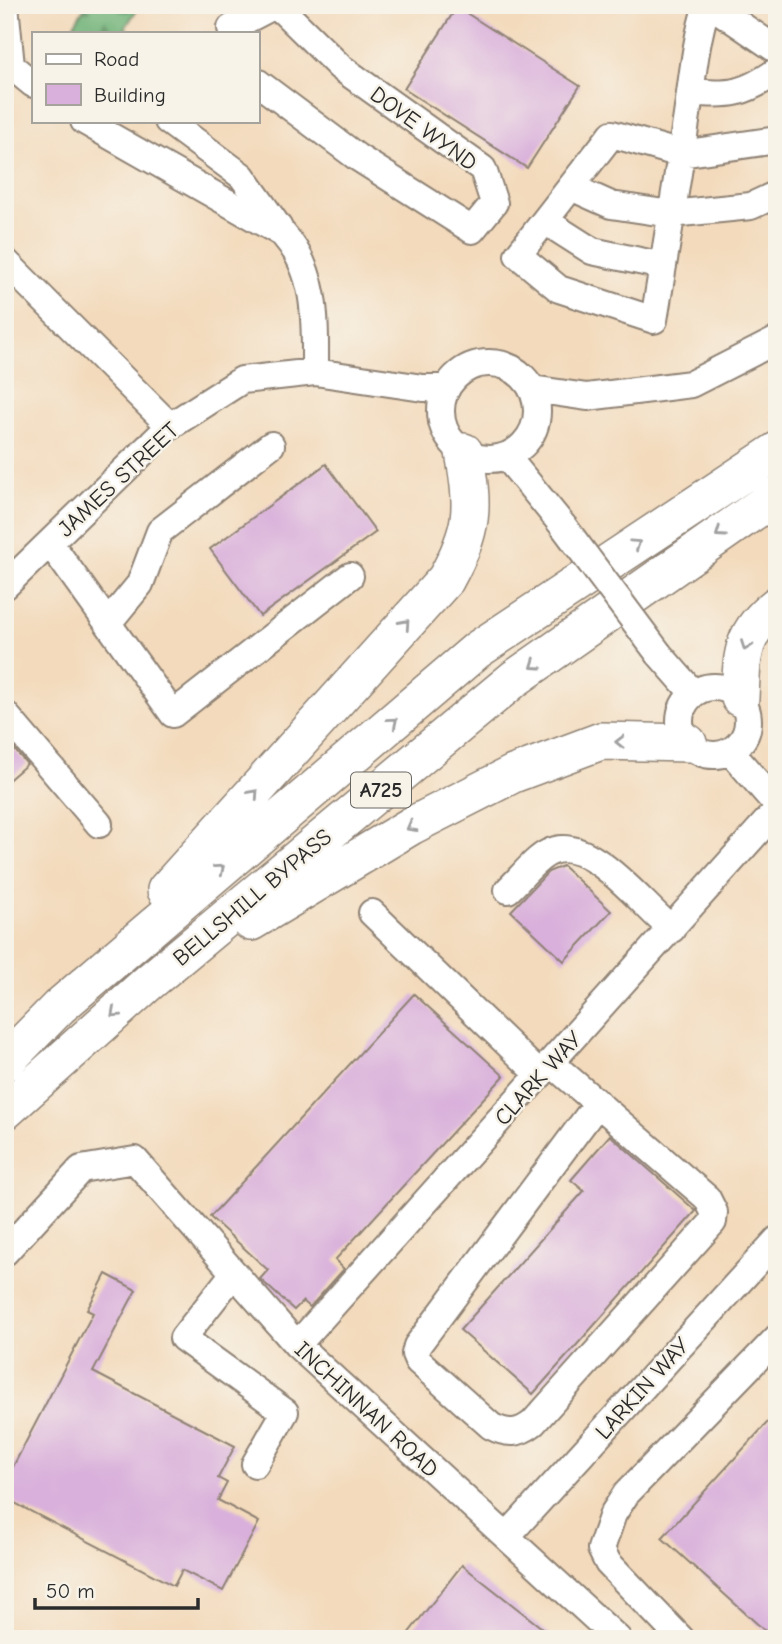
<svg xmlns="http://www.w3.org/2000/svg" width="782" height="1644" font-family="'Comic Neue',sans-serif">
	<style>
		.forest { fill: url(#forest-firs); stroke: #4c6e50; stroke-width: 2 }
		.building { fill: #d9b0db }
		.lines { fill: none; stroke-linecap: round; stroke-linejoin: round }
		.minor-casing { stroke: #8f8274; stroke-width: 30 }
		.highway-casing { stroke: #8f8274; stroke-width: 40 }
		.minor { stroke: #fff; stroke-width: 26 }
		.highway { stroke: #fff; stroke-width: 37 }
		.minor-bridge-casing { stroke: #8f8274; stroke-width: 30; stroke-linecap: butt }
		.minor-bridge { stroke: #fff; stroke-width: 26 }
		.oneway { stroke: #a0a0a0 }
		.labels { text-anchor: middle; stroke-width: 5; stroke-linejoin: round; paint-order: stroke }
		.shield { fill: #f7f3e8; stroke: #686764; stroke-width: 2 }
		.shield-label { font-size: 21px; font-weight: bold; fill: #2b2b2b }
		.street-label { font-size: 23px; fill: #2b2b2b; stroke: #f7f3e8 }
	</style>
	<defs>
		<pattern id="forest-firs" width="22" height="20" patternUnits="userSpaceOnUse" patternTransform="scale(1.75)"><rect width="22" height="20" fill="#6cb074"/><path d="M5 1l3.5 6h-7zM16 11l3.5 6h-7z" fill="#598f5f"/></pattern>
	</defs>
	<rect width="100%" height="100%" fill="#f7f3e8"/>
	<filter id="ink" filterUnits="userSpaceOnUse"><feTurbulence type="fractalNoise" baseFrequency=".0143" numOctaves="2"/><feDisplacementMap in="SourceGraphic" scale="14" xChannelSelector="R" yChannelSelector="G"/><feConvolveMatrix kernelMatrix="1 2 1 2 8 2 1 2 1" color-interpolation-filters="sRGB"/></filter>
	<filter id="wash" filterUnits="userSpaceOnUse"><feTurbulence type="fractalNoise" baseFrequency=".00686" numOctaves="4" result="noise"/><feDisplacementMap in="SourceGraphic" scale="28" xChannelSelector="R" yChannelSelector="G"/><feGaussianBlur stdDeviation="1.57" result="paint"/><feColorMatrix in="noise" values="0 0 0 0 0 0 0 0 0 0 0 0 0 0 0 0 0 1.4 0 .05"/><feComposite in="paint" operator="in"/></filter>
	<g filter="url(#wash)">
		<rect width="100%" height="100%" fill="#f3dabc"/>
		<path class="forest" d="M86 5H140L125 28 131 33H69Z"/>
		<g id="blocks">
			<path class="building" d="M457 7 580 86 527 168 404 89Z
				M326 464 376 532 260 616 210 549Z
				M5 739 27 764 5 783Z
				M563 866 611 911 564 961 511 911 548 872Z
				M414 994 504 1076 335 1260 344 1269 310 1307 303 1301 294 1310 260 1279 268 1270 210 1217Z
				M610 1135 696 1211 533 1394 460 1330 584 1191 571 1180Z
				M106 1274 136 1290 93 1372 235 1446 218 1478 227 1483 218 1500 259 1522 223 1591 182 1570 174 1586 5 1498V1482L93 1313 87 1310Z
				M777 1412V1639H774L662 1538Z
				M462 1565 556 1639H404Z"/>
		</g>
	</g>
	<g filter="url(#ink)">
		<use href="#blocks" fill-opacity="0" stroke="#8f8274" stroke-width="2"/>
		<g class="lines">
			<g class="minor-casing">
				<path id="minor" d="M5 5 11 66 33 84
					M707 5C695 42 692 83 686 122 676 188 665 254 654 320L559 289 518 255 612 134 681 154 777 140
					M711 5 777 50
					M232 33 231 28 275 5
					M257 82 357 157 472 230 494 203 483 169 340 67 277 5
					M691 92C730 96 744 94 777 71
					M84 121 283 234C318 273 315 322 315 372
					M168 121 242 176 279 228
					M571 187 611 205 671 214 751 206 777 194
					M545 221 592 251 663 266
					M5 261 170 426
					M441 411a48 48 0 1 1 96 0a48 48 0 1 1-96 0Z
					M532 389 587 397 691 384 777 340
					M506 456 564 527
					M50 543 173 714 350 576
					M5 586 170 426 242 380 315 372 423 388H446
					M108 623 140 584 160 531 271 445
					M659 654 693 693
					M680 721a34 34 0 1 1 68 0a34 34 0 1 1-68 0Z
					M5 714 99 824
					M730 751 777 805
					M508 890C520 879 534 860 548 853 588 831 643 907 672 929
					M372 913 540 1075
					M551 1063 707 1198 714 1212 713 1222 533 1423C519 1434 508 1435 491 1426L418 1361 415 1354 417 1346 598 1103
					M5 1252 81 1169 135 1160 297 1345 618 1639
					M234 1273 183 1338 285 1412 255 1464
					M297 1345 777 810
					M507 1536 777 1240
					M681 1639 608 1563 601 1549 613 1514 626 1494 777 1338"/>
			</g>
			<g class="highway-casing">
				<path id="highway" d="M740 698C742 655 741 633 777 605
					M166 890 446 579C474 528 474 509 464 452
					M251 922 411 826 513 774 601 741 688 743
					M5 1062 59 1007 477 650 777 451
					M5 1111 148 983 514 679 777 495"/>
			</g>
			<use href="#minor" class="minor"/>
			<use href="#highway" class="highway"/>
			<g class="minor-bridge-casing">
				<path id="minor-bridge" d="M564 527 659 654"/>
			</g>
			<use href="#minor-bridge" class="minor-bridge"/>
		</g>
		<defs><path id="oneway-chevron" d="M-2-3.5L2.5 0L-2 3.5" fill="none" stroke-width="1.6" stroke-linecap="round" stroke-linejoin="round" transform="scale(1.75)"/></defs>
		<g class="oneway">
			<use href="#oneway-chevron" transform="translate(720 533) rotate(145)"/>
			<use href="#oneway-chevron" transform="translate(636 544) rotate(-34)"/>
			<use href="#oneway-chevron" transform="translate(405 624) rotate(-48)"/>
			<use href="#oneway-chevron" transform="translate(746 646) rotate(110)"/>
			<use href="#oneway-chevron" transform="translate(535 665) rotate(145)"/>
			<use href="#oneway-chevron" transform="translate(393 722) rotate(-40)"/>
			<use href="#oneway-chevron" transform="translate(620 742) rotate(-179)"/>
			<use href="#oneway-chevron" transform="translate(254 794) rotate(-48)"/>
			<use href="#oneway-chevron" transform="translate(411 827) rotate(151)"/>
			<use href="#oneway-chevron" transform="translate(220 869) rotate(-40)"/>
			<use href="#oneway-chevron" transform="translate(115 1013) rotate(138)"/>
		</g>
	</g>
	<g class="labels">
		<rect class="shield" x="351" y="772.5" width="60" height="35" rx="5"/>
		<g class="shield-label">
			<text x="381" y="797">A725</text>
		</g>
		<g class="street-label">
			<text transform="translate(424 128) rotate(36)" y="8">DOVE WYND</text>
			<text transform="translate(118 479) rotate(-43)" y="8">JAMES STREET</text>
			<text transform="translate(252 897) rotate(-40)" y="8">BELLSHILL BYPASS</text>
			<text transform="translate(538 1078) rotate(-48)" y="8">CLARK WAY</text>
			<text transform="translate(642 1388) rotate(-48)" y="8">LARKIN WAY</text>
			<text transform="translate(367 1409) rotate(43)" y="8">INCHINNAN ROAD</text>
		</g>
	</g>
	<rect width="782" height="1644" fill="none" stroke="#f7f3e8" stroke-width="28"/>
	<rect x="32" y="32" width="228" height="91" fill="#f7f3e8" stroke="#a5a39c" stroke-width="2"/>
	<rect x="46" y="54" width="35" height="10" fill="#ffffff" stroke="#a5a39c" stroke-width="2"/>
	<text x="94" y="66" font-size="21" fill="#2b2b2b">Road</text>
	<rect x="46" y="84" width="35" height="21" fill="#d9b0db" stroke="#a5a39c" stroke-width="2"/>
	<text x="94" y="102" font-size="21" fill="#2b2b2b">Building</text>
	<path d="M35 1598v10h163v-10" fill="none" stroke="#2b2b2b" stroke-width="3.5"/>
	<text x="46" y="1598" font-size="21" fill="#2b2b2b" stroke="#f7f3e8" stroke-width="5" paint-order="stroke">50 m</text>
</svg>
